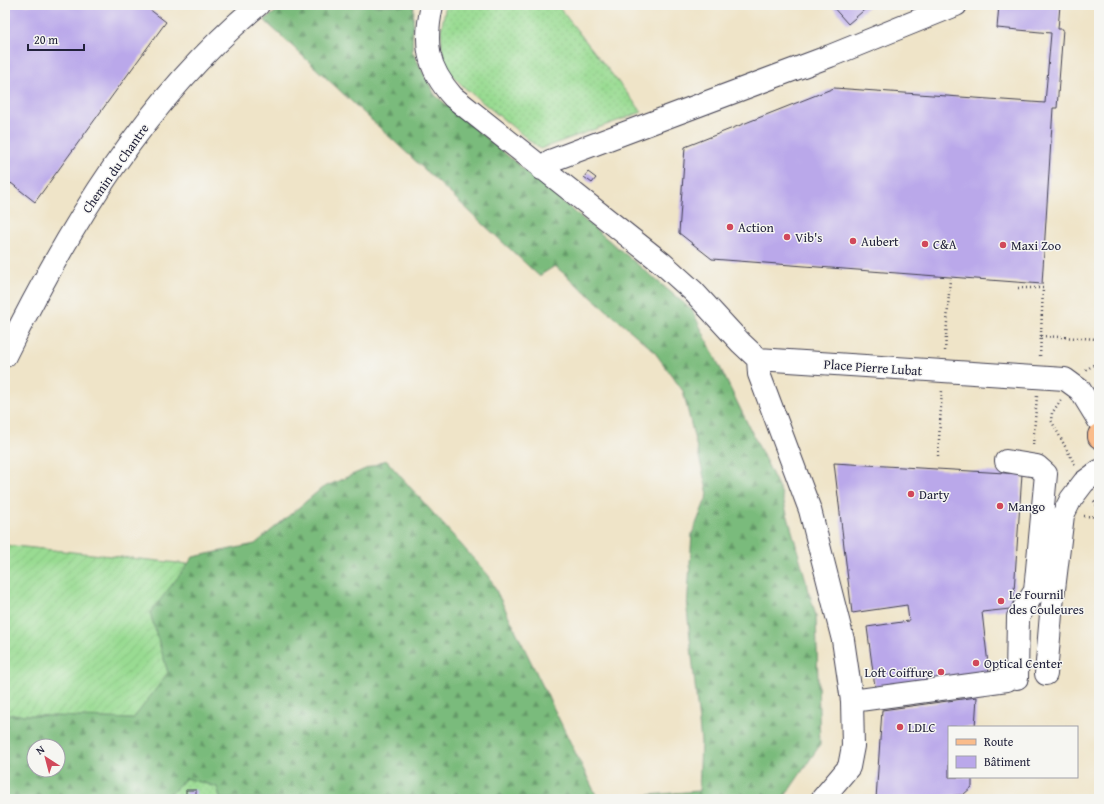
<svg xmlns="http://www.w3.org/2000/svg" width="1104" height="804" font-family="'Gentium Book Plus',serif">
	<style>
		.grass { fill: url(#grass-dots); stroke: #5e7e66 }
		.forest { fill: url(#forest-firs); stroke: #4e6e5c; fill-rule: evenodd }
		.garden { fill: url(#garden-furrows); stroke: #5e7e66 }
		.building { fill: #baa8ea }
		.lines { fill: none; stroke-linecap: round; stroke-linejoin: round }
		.minor-casing { stroke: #413f50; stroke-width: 24 }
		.major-casing { stroke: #413f50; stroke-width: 24 }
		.path { stroke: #413f50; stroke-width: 2.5; stroke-dasharray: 1 3; stroke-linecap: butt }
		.minor { stroke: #fff; stroke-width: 22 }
		.major { stroke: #fabc8b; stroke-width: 22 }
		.poi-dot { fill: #d1495b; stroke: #f6f6f2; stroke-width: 1.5 }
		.labels { text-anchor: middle; stroke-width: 3; stroke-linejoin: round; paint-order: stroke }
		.street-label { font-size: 13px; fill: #22223b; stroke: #f6f6f2 }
		.poi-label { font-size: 13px; fill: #22223b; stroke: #f6f6f2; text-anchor: start }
	</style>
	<defs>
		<pattern id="grass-dots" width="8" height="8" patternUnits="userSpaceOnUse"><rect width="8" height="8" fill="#99db92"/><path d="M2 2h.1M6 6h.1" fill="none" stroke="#84bc7f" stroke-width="1.8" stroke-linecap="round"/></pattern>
		<pattern id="forest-firs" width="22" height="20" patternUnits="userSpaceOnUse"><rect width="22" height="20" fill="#7abb7c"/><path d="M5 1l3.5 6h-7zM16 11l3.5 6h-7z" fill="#649867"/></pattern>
		<pattern id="garden-furrows" width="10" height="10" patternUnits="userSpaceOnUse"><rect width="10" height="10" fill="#99db92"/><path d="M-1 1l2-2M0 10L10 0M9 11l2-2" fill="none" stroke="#84bc7f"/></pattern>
	</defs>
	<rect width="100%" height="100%" fill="#f6f6f2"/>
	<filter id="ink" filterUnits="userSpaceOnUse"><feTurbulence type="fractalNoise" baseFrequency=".025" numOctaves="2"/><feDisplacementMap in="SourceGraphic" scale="8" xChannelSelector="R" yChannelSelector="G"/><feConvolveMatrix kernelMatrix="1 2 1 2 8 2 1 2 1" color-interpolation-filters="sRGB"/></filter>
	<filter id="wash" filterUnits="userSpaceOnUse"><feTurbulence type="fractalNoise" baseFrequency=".012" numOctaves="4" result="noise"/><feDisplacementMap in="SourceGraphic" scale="16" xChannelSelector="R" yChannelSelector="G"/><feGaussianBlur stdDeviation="0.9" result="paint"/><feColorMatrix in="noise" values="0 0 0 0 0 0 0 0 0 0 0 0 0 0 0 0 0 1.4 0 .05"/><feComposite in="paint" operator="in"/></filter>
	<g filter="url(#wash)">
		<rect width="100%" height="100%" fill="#efe4c8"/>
		<path class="grass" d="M446 5H557L642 112 540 149 465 88 446 69 442 48 441 30Z
			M186 778 217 787 221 799H166Z"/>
		<path class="forest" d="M286 5H414L412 51 435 95 692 310 781 492 816 616 820 745 783 799H600L699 791 701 742 687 609 692 534 708 494 683 391 653 350 555 266 539 276 264 20Z
			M386 460 489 576 598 799H221L217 787 186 778 166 799H5V714L133 719 168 673 150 613 193 557 255 544 322 488ZM34 746H58V770H34Z"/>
		<path class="garden" d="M5 545 188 564 150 613 168 673 133 719 5 714Z"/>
		<g id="blocks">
			<path class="building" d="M5 5H144L166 22 35 202 11 183 5 191Z
				M831 5H870L848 24Z
				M999 5H1060L1058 29H1063L1057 108H1053L1042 284 712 259 679 233 685 147 834 88 1045 103 1051 33 997 28Z
				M588 172 596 178 592 183 584 177Z
				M834 463 1022 474 1013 606 1010 609 982 612 989 673 875 687 867 627 909 621 907 605 852 613Z
				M977 697 975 727H949V777H972V787L963 795 876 799 882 710Z
				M186 790H196V799H186Z"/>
		</g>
	</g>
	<g filter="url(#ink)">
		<use href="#blocks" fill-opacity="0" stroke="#413f50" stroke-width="1"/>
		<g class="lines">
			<g class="minor-casing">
				<path id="minor" d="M432 5C424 43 426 67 453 97L662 263 693 291 741 343 758 359
					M542 169 550 161 830 56 956 5
					M5 356C70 225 145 100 258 5
					M758 359 759 374 810 510 843 640 852 701 853 746 849 767 822 799
					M758 359 1065 379 1080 390 1099 421
					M1006 461 1037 466 1046 474 1035 591 1018 617 1017 678
					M1046 674 1051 614 1063 515 1071 499 1084 482 1099 471
					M852 701 1007 680"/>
			</g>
			<g class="major-casing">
				<path id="major" d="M1099 435V437"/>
			</g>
			<path class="path" d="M1018 288H1043L1040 357
				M1041 336 1099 339
				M945 351 950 279
				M1086 370 1099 361
				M1061 400 1052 413 1051 420 1075 465
				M1033 445 1037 396
				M938 456 942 390
				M1094 501 1099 509
				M1084 516 1099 517"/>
			<use href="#minor" class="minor"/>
			<use href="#major" class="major"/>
		</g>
	</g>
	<g class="poi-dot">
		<circle cx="730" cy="227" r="4"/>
		<circle cx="787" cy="237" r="4"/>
		<circle cx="853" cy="241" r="4"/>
		<circle cx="925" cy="244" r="4"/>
		<circle cx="1003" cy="245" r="4"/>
		<circle cx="911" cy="494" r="4"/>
		<circle cx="1000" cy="506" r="4"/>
		<circle cx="1001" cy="601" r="4"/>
		<circle cx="976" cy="663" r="4"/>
		<circle cx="941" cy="672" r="4"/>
		<circle cx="900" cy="727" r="4"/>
	</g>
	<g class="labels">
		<g class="street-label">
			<text transform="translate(115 168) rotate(-55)" y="5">Chemin du Chantre</text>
			<text transform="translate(873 367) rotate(4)" y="5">Place Pierre Lubat</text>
		</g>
		<g class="poi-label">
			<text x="738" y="232">Action</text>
			<text x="795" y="242">Vib's</text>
			<text x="861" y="246">Aubert</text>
			<text x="933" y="249">C&amp;A</text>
			<text x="1011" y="250">Maxi Zoo</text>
			<text x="919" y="499">Darty</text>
			<text x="1008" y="511">Mango</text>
			<text x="1009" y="599">Le Fournil<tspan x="1009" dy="15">des Couleures</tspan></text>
			<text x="984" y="668">Optical Center</text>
			<text x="933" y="677" text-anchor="end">Loft Coiffure</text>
			<text x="908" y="732">LDLC</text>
		</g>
	</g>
	<rect width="1104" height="804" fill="none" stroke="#f6f6f2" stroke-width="20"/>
	<rect x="948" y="726" width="130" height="52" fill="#f6f6f2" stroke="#a1a1a9"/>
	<rect x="956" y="739" width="20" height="6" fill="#fabc8b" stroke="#a1a1a9"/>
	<text x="984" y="746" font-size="12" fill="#22223b">Route</text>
	<rect x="956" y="756" width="20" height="12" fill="#baa8ea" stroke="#a1a1a9"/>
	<text x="984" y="766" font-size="12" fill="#22223b">Bâtiment</text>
	<g transform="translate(46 758) rotate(324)"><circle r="19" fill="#f6f6f2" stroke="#a1a1a9"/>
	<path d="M0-3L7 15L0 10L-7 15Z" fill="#d1495b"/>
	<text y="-6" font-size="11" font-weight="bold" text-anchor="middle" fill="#22223b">N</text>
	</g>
	<path d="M28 44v6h56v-6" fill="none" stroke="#22223b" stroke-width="2"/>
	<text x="34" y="44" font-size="12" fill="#22223b" stroke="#f6f6f2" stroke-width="3" paint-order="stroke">20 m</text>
</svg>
